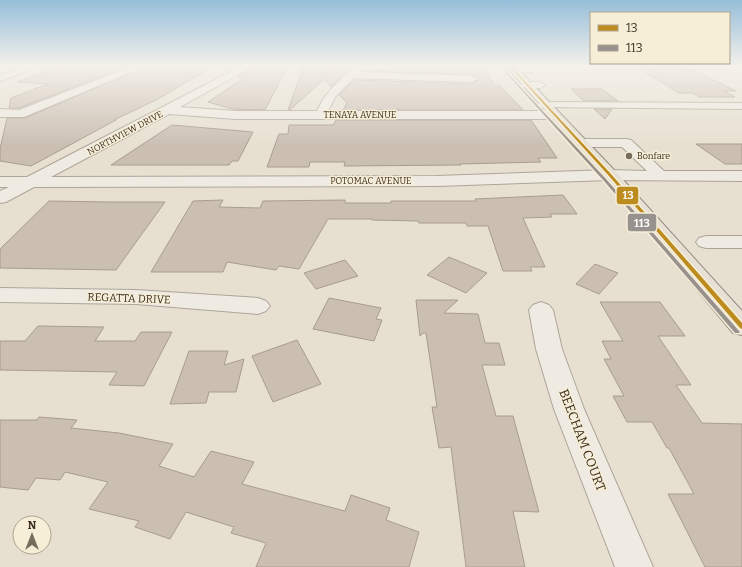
<svg xmlns="http://www.w3.org/2000/svg" width="742" height="567" font-family="Bitter,serif">
	<style>
		.building { fill: #cbbfb2; stroke: #a89c90 }
		.lines { fill: none; stroke-linecap: round; stroke-linejoin: round }
		.minor-casing { stroke: #ada599; stroke-width: 2 }
		.major-casing { stroke: #928b80; stroke-width: 2 }
		.minor { fill: #efebe3; fill-rule: evenodd }
		.major { fill: #e6e1d4; fill-rule: evenodd }
		.bus-1-casing { stroke: #f7eed8; stroke-width: 3 }
		.bus-2-casing { stroke: #f7eed8; stroke-width: 3 }
		.bus-1 { fill: #bd8c1e; fill-rule: evenodd }
		.bus-2 { fill: #97928d; fill-rule: evenodd }
		.poi-dot { fill: #786c5e; stroke: #f7eed8; stroke-width: 1.5 }
		.labels { text-anchor: middle; stroke-width: 3; stroke-linejoin: round; paint-order: stroke }
		.far-street-label { font-size: 9px; fill: #3d2e20; stroke: #f7eed8 }
		.far-poi-label { font-size: 9px; fill: #3d2e20; stroke: #f7eed8; text-anchor: start }
		.street-label { font-size: 11px; fill: #3d2e20; stroke: #f7eed8 }
		.near-street-label { font-size: 13px; fill: #3d2e20; stroke: #f7eed8 }
		.line-badge { stroke: #f7eed8; stroke-width: 1.5 }
		.badge-label { font-size: 11px; text-anchor: middle; font-weight: bold; fill: #fff }
	</style>
	<rect width="100%" height="100%" fill="#e7e0d1"/>
	<path class="building" d="M62 66H128L19 108H9L11 98 48 84 17 82Z
		M147 66H214L158 99 114 120H116L31 166 0 161V149L7 118H25Z
		M255 66H288L265 110 232 109 208 102 241 80 239 76Z
		M311 66 337 68V66H353L331 87 324 79 290 110H288L303 68H313Z
		M367 66H482L495 86H500L523 110H343L347 103 339 95 355 80 472 84 478 80 472 74 364 71Z
		M661 66H675L681 69H691L736 91H724L735 97H699L693 93H679L640 69H660Z
		M571 89H602L618 101H584Z
		M594 109H612L605 119Z
		M336 120H531L557 158H538L541 162 460 164 461 165 344 166 345 162H310L309 167H267L279 134H288L289 125H333Z
		M172 125 253 132 238 161H232L229 165H111Z
		M696 144H742V164H725Z
		M563 195 577 214H550L552 217 523 218 545 267H530L532 271H503L488 226H467L466 223H419L418 221 372 220V219H328L299 269 279 266 276 270 227 262 223 272H151L193 201 223 200 219 207 260 208 263 201 345 200V203H391V201H476L475 199Z
		M49 201 109 202H165L116 270 0 268V249Z
		M449 257 487 273 466 293 427 275Z
		M345 260 358 276 316 289 304 273Z
		M595 264 618 273 599 294 576 284Z
		M329 298 381 308 376 319 382 320 374 341 313 329Z
		M416 300H458L444 313 478 314 485 343H499L505 365H482L496 416H513L539 512 513 511 525 567H466L451 447 439 448 432 407H437L426 333H423L420 336Z
		M600 302H660L685 336H658L691 385H676L702 423 742 424V567H705L668 494H694L669 448H667L652 422H627L613 396H624L604 359H611L602 341H623Z
		M38 326 104 327 95 341H135L141 332H172L144 386 109 385 117 372 0 370V341H25Z
		M297 340 321 384 273 402 252 356Z
		M189 351H228L224 365 244 359 236 392H209L206 403 170 404Z
		M39 417 77 420 71 428 119 433 173 444 159 466 194 477 211 451 254 462 242 484 345 511 351 495 390 508 386 520 419 532 409 567H256L266 543 231 533 234 527 186 512 170 539 135 527 139 521 89 509 108 482 65 472 60 480 36 478 28 490 0 487V420H37Z"/>
	<g class="lines">
		<g class="minor-casing">
			<path id="minor" d="M27 66H42L0 81V75Z
				M133 66H146L24 117H0V109L19 110Z
				M242 66H254L180 107 236 111H317C325 92 341 79 356 66H366L360 72 472 76 477 79 472 82 354 78 336 96 328 111H553L557 112 559 115 557 118 553 119H236L169 114 51 177 437 176 610 170 647 171 622 147H579L574 146 572 143 574 140 579 139H626L631 140 664 171H742V181L610 180 437 186 34 187 6 202 0 203V191L9 187H0V177H27Z
				M511 66H533L537 69 532 72 509 71 507 69Z
				M526 82H540L545 85 540 88 522 87 521 85Z
				M544 102 742 103V109L540 107 538 105 540 103Z
				M706 236H742V248H706L699 246 696 242 699 238Z
				M0 288 136 290 258 298 266 301 270 306 266 311 258 314 136 304 0 302Z
				M541 302 549 305 553 310 562 349 584 409 653 567H615L554 409 536 349 529 310 533 305Z"/>
		</g>
		<g class="major-casing">
			<path id="major" d="M506 66H515L616 172 742 311V335L733 333 604 178Z"/>
		</g>
		<use href="#minor" class="minor"/>
		<use href="#major" class="major"/>
		<g class="bus-1-casing">
			<path id="bus-1" d="M509 66H511L611 174 742 323V329L740 328 609 176Z"/>
		</g>
		<g class="bus-2-casing">
			<path id="bus-2" d="M505 70 606 179 739 331 740 332 739 333H735L604 181 504 71Z"/>
		</g>
		<use href="#bus-1" class="bus-1"/>
		<use href="#bus-2" class="bus-2"/>
	</g>
	<linearGradient id="sky" x2="0" y2="1"><stop stop-color="#96bed9"/><stop offset="0.45" stop-color="#f4f1ea"/><stop offset="1" stop-color="#f4f1ea" stop-opacity="0"/></linearGradient>
	<rect width="742" height="146" fill="url(#sky)"/>
	<circle class="poi-dot" cx="629" cy="156" r="4"/>
	<g class="labels">
		<g class="far-street-label">
			<text x="360" y="118">TENAYA AVENUE</text>
			<text transform="translate(125 133) rotate(-28)" y="3">NORTHVIEW DRIVE</text>
			<text x="371" y="184">POTOMAC AVENUE</text>
		</g>
		<g class="far-poi-label">
			<text x="637" y="159">Bonfare</text>
		</g>
		<g class="street-label">
			<text transform="translate(129 298) rotate(2)" y="4">REGATTA DRIVE</text>
		</g>
		<g class="near-street-label">
			<text transform="translate(583 440) rotate(69)" y="5">BEECHAM COURT</text>
		</g>
	</g>
	<g class="line-badge">
		<rect x="616" y="186" width="23" height="19" rx="4" fill="#bd8c1e"/>
		<rect x="627" y="213" width="30" height="19" rx="4" fill="#97928d"/>
	</g>
	<g class="badge-label">
		<text x="628" y="199">13</text>
		<text x="642" y="227">113</text>
	</g>
	<rect x="590" y="12" width="140" height="52" fill="#f7eed8" stroke="#ada18e"/>
	<rect x="598" y="25" width="20" height="6" fill="#bd8c1e" stroke="#ada18e"/>
	<text x="626" y="32" font-size="12" fill="#3d2e20">13</text>
	<rect x="598" y="45" width="20" height="6" fill="#97928d" stroke="#ada18e"/>
	<text x="626" y="52" font-size="12" fill="#3d2e20">113</text>
	<g transform="translate(32 535)"><circle r="19" fill="#f7eed8" stroke="#ada18e"/>
	<path d="M0-3L7 15L0 10L-7 15Z" fill="#786c5e"/>
	<text y="-6" font-size="11" font-weight="bold" text-anchor="middle" fill="#3d2e20">N</text>
	</g>
</svg>
